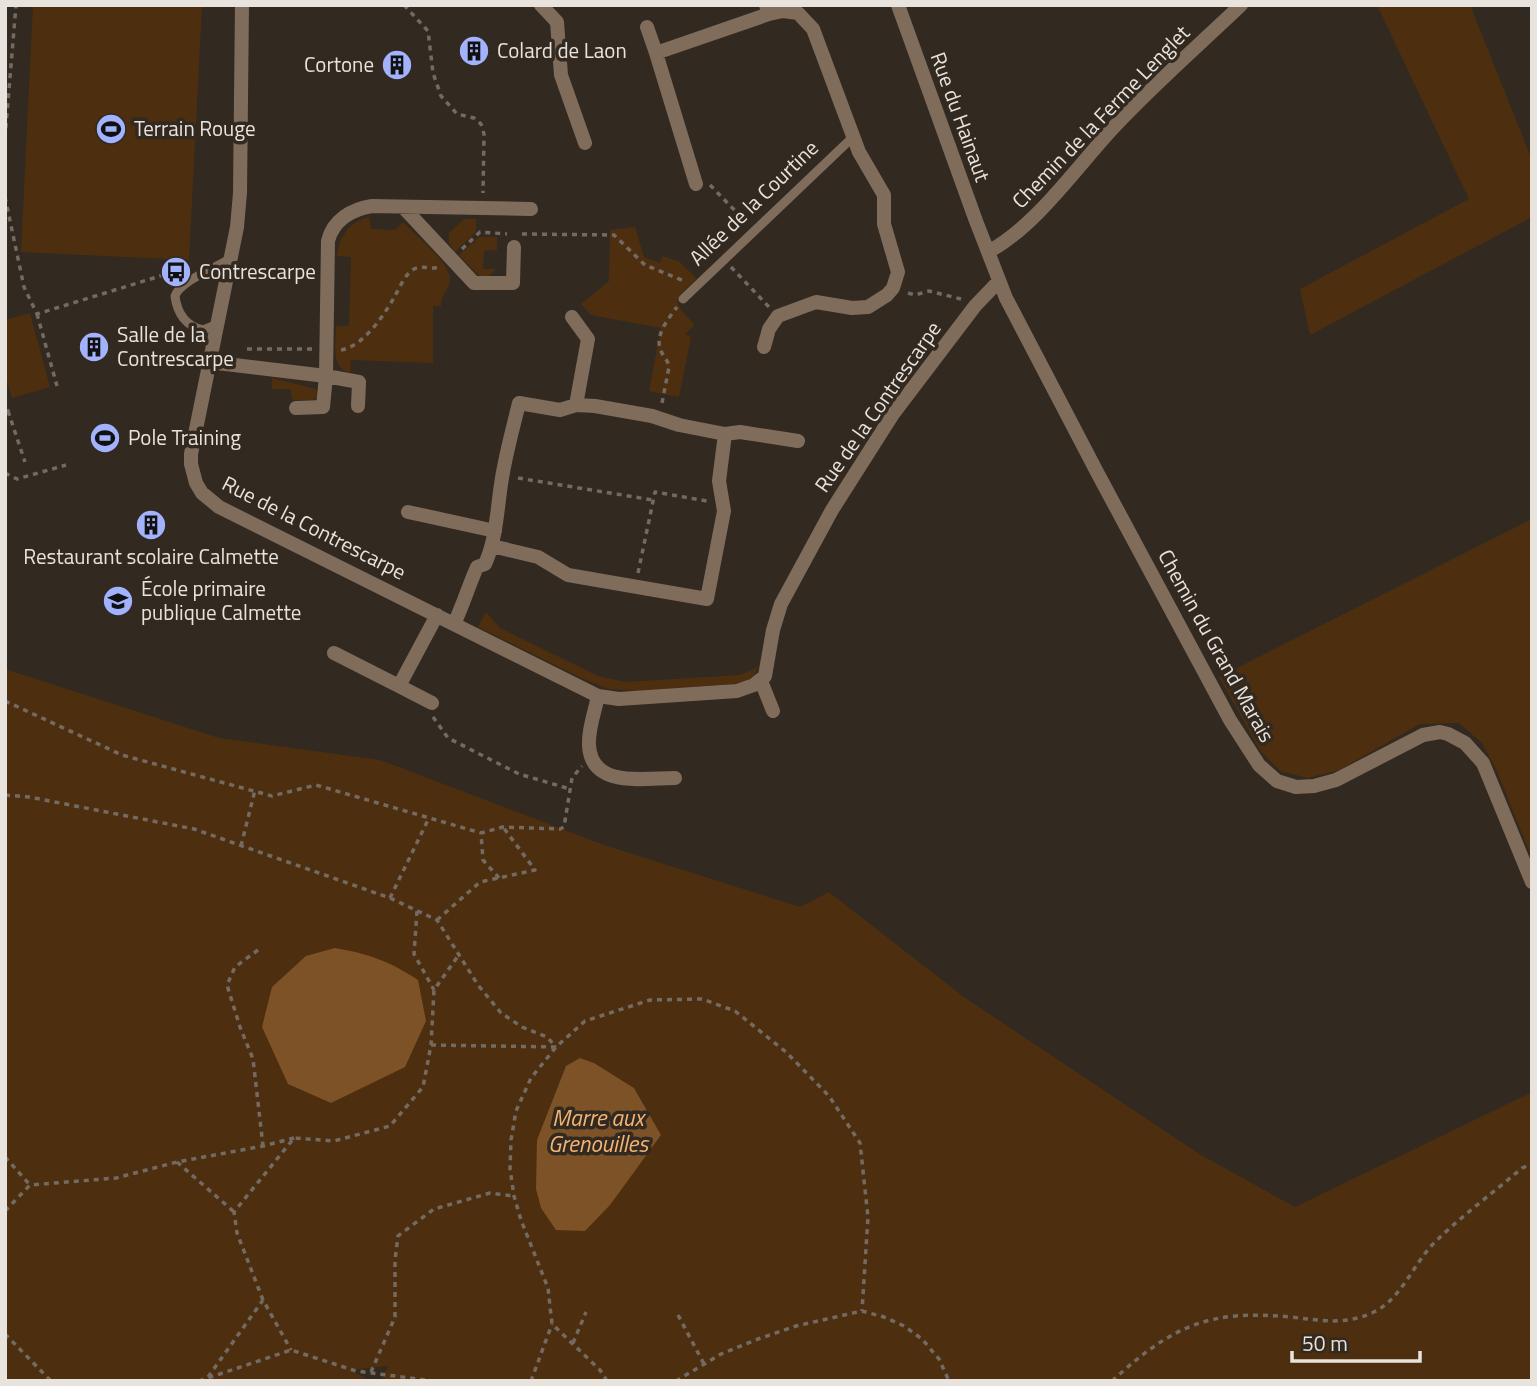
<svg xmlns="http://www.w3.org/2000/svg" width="1537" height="1386" font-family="'Titillium Web',sans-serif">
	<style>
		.green { fill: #4d2f10; fill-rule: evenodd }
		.water { fill: #7d5226 }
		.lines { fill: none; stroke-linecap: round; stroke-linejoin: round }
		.path { stroke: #736b63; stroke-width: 3.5; stroke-dasharray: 5 5; stroke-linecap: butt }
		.service { stroke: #806c5a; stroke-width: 9 }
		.minor { stroke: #806c5a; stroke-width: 14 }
		.labels { text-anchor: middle; stroke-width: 7; stroke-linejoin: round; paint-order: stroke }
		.poi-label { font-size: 21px; fill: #e9e3dd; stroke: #322920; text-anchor: start }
		.street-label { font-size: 21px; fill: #e9e3dd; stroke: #322920 }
		.water-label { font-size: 23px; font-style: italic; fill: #f6b473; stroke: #322920 }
	</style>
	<rect width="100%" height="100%" fill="#322920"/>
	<path class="green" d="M33 5H202L189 260 21 252Z
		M1377 5H1470L1532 160V217L1310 335 1300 289 1469 199Z
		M369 217 371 229 395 230 403 222C414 234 453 265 450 281 448 290 441 295 441 306H433V363L351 360 350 373C330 367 336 343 336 326H349L351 257 337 256C339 237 349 222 369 217Z
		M464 219H476V232L455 252 449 243V233Z
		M635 227 644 257 660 263 663 256 680 262 697 279 680 294 677 302 682 311 695 325 685 334 691 337 679 397 649 391 661 328 591 315 581 304 609 281 610 230Z
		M479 237H497V250L484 251 483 269H496L488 277 478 275 459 255Z
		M30 313 50 387 12 398 5 374V320Z
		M272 378 316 389 318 396 312 400H292L290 389H272Z
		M1532 519V858L1496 769 1482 743 1459 723 1420 724 1339 770 1308 778 1280 771 1260 750 1219 677Z
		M486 612 500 628 598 676 625 682 740 675 756 668 761 658 754 676 744 683 639 691 608 689 581 678 478 627Z
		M5 669 219 738 380 760 604 845 800 907 829 892 964 997 1201 1155 1295 1207 1532 1092V1381H382L388 1366 350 1370 371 1381H5ZM581 1058 594 1063 634 1088 661 1135 621 1188Z"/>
	<path class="water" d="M335 948C369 954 389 961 418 980L426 1021 405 1067 331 1103 288 1084 262 1027 272 987 306 956Z
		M580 1058 594 1063 634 1088 661 1135 610 1205 585 1231 556 1230 541 1208 536 1189 537 1140 566 1066Z"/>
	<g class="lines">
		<path class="path" d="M404 5 428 31 433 73 441 96 457 114 474 118 481 124 484 134 483 193
			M5 138 16 5
			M710 185 746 222
			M5 197 24 287 37 314 183 269
			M522 234 614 235 645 265 684 281
			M462 249 480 232 507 234
			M731 267 769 307
			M908 293 915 295 929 291 961 299
			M37 314 57 386
			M247 349H313
			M341 350C364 346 384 315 395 296 400 287 405 274 414 269 422 265 432 270 441 267
			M662 403 669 367C668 360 664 358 661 351 654 336 668 319 677 307
			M8 411 25 462
			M5 412 14 409
			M5 473 17 479 66 465
			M518 478 653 500
			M638 573 655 492 707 501
			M5 701 122 755 272 796 316 785 481 833
			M433 717 448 738 519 774 570 789
			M5 795 29 797 194 829 390 898 437 920 478 985 501 1013 522 1027 547 1037 556 1047
			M241 846 255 790
			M499 878 483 860 481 833 503 827 560 829 564 827 572 778 582 766
			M390 898 429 818
			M417 911 414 954 434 990
			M437 920 480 882 535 870 503 827
			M258 950 235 967 227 985 240 1027 253 1059 263 1146
			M431 1045 556 1047
			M5 1157 30 1185
			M177 1162 233 1211
			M5 1211 30 1185 116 1178 177 1162 263 1146 294 1138
			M263 1300 237 1233 234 1212 294 1138 334 1141 390 1126 423 1087 431 1045 434 990 458 956
			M678 1315 704 1364
			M5 1334 51 1381
			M573 1343 586 1312
			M371 1372 395 1317V1260L398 1236 434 1209 490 1193 513 1196
			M208 1377 263 1300 291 1350
			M199 1381 291 1350 356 1371 433 1381
			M531 1381 552 1324
			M607 1381 600 1370 552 1324 548 1288 521 1220 514 1196 510 1169 511 1140 516 1111 531 1078 556 1047 585 1021 650 1000 702 999 735 1011 786 1052 829 1096 860 1143 868 1217 862 1311
			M676 1381 721 1354 758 1339 796 1326 862 1311 884 1317 904 1326 922 1339 939 1359 949 1381
			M1112 1381C1172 1326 1209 1309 1290 1317 1320 1320 1345 1326 1374 1312 1401 1299 1413 1265 1433 1244 1460 1217 1493 1193 1522 1168L1532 1164"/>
		<path class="service" d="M683 299 853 137
			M218 324 203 330C186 326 177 313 175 296 181 280 215 269 231 258"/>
		<path class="minor" d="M242 5 240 193 237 227 191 454V464L196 483 202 493 219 507 598 696 619 699 737 691 754 685 765 676 773 630 781 604 832 510 893 414 975 306 999 281
			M541 5 557 22 561 75 585 143
			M898 5 976 221 1006 298 1098 474 1230 720 1259 765 1277 781 1296 787 1314 786 1336 780 1423 735 1440 732 1448 734 1465 743 1483 763 1532 882
			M647 27 656 53
			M696 184 656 53 769 14
			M403 207 474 283H513L514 247
			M988 252C1036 226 1075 169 1113 128 1153 85 1198 46 1241 5
			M572 317 588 339 576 405
			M764 347 769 329 778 316 816 302 852 308 868 307 887 295 893 288 898 272 884 224V195L859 152 813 29 798 13 783 11 769 14 766 5
			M209 362 326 376 328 241C333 220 352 209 372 206L531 209
			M296 408 323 407 326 376 359 382 358 406
			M725 434 740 432 798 441
			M408 512 495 531
			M454 624C463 605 469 585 477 567L485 564C497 538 497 507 502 478 506 453 513 428 519 403L560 410 576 405 595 406 652 416 679 425 725 434 719 481 724 511 707 599 568 575 538 557 492 546
			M334 653 399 686
			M761 681 773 711
			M598 696C595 711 588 729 589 745 591 789 645 778 675 778
			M432 703 399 686 437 615"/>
	</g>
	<defs>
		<g id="building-disc" transform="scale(1.575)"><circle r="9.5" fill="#a2b2fd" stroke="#322920"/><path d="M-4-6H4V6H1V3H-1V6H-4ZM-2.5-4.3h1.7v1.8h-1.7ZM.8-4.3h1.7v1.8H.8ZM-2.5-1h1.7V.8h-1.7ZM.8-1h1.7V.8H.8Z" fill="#111"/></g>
		<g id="stadium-disc" transform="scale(1.575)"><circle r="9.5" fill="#a2b2fd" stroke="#322920"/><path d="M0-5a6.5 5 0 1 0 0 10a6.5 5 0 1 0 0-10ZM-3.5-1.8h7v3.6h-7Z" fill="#111"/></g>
		<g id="bus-disc" transform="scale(1.575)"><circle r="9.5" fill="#a2b2fd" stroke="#322920"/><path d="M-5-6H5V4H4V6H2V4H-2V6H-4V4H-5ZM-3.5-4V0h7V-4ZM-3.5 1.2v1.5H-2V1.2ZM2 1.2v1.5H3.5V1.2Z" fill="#111"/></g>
		<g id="school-disc" transform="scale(1.575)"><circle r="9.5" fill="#a2b2fd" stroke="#322920"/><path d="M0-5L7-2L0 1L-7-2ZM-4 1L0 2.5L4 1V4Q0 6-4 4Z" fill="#111"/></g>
	</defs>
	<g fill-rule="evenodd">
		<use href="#building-disc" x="474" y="51"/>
		<use href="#building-disc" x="397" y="65"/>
		<use href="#stadium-disc" x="111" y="129"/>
		<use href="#bus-disc" x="176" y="272"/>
		<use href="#building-disc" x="94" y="347"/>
		<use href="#stadium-disc" x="105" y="438"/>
		<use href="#building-disc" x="151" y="525"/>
		<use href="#school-disc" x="118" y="601"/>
	</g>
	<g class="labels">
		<g class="poi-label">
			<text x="497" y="58">Colard de Laon</text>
			<text x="374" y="72" text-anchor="end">Cortone</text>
			<text x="134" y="136">Terrain Rouge</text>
			<text x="199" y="279">Contrescarpe</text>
			<text x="117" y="342">Salle de la<tspan x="117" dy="24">Contrescarpe</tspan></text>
			<text x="128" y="445">Pole Training</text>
			<text x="151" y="564" text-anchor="middle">Restaurant scolaire Calmette</text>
			<text x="141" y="596">École primaire<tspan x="141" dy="24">publique Calmette</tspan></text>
		</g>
		<g class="street-label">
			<text transform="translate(960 117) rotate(70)" y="7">Rue du Hainaut</text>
			<text transform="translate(1101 117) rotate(-46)" y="7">Chemin de la Ferme Lenglet</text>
			<text transform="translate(754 203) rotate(-44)" y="7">Allée de la Courtine</text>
			<text transform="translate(878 407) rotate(-55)" y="7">Rue de la Contrescarpe</text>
			<text transform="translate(314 528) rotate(27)" y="7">Rue de la Contrescarpe</text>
			<text transform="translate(1216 646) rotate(61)" y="7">Chemin du Grand Marais</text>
		</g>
		<g class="water-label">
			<text x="598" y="1126">Marre aux<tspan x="598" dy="26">Grenouilles</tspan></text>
		</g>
	</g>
	<rect width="1537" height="1386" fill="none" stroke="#e9e3dd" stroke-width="14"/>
	<path d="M1292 1351v10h128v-10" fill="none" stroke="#e9e3dd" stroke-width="3.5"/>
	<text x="1302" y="1351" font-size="21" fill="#e9e3dd" stroke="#322920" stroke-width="5" paint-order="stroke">50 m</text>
</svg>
